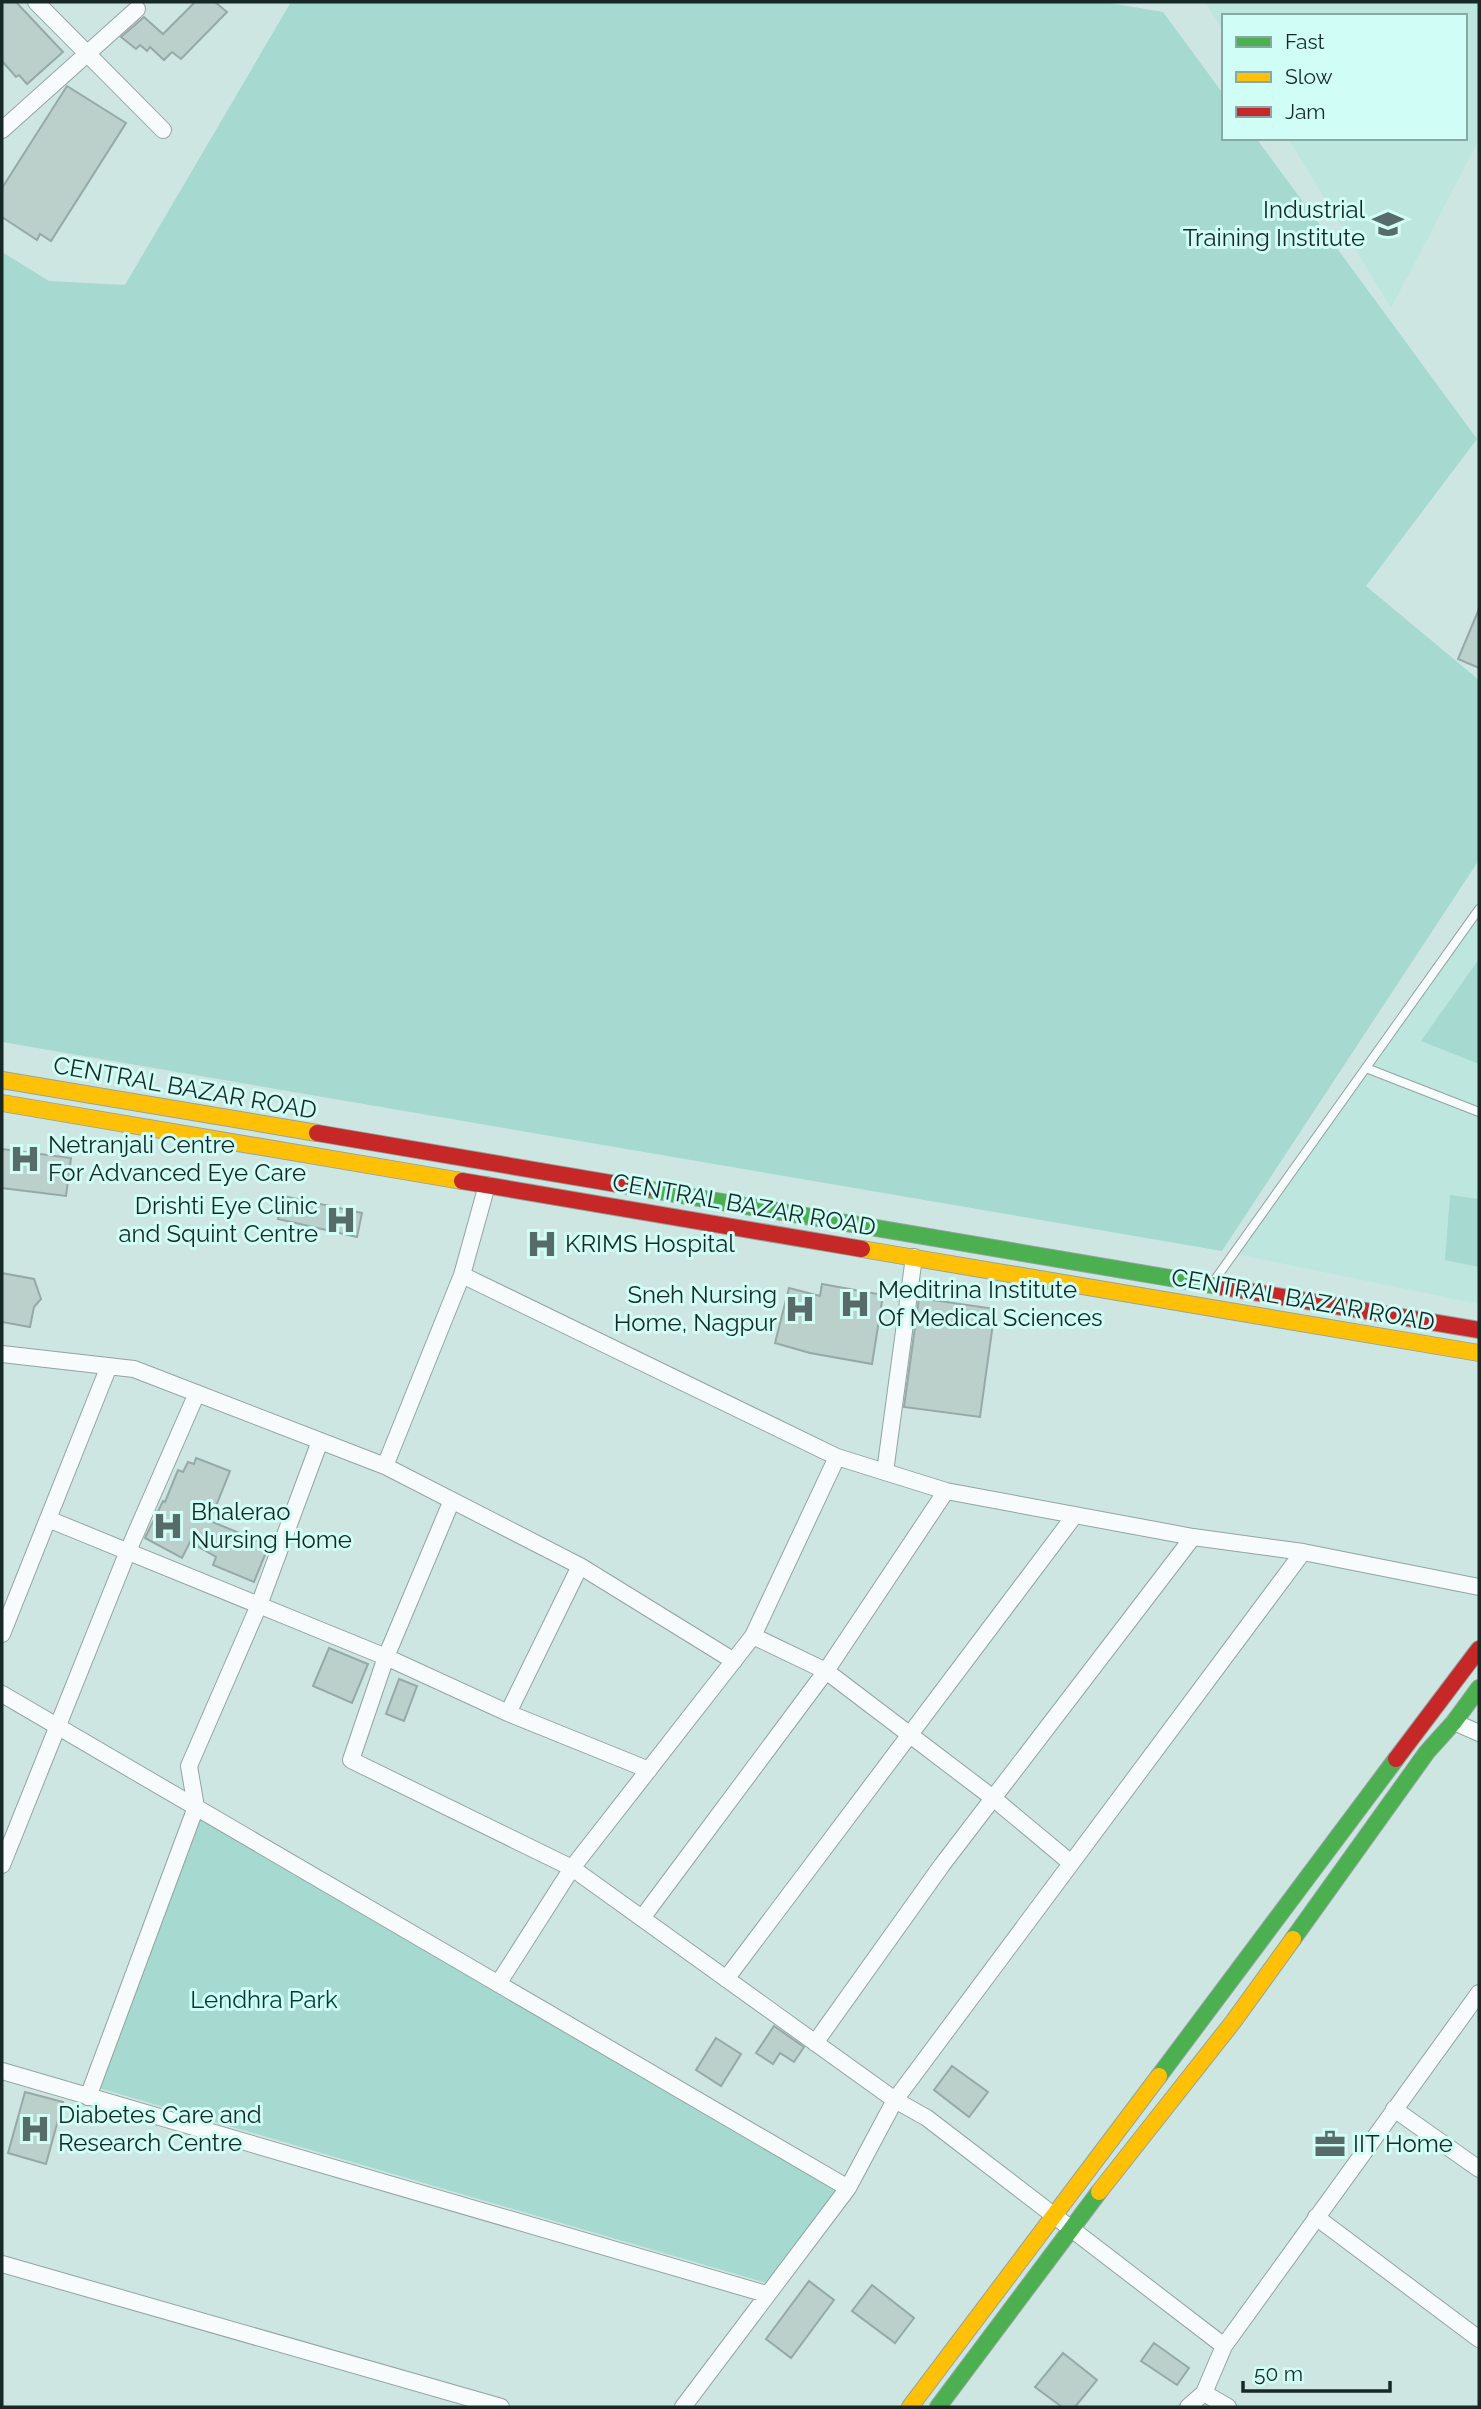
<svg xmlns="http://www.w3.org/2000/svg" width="1481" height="2409" font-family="Raleway,sans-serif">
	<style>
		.built { fill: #bde6df }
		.green { fill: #a6d9d0 }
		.building { fill: #bbcfcb; stroke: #96a9a6; stroke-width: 2 }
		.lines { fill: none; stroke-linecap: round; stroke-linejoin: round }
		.lane-casing { stroke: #92a4a1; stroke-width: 10 }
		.street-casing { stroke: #92a4a1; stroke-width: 18 }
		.fast-casing { stroke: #92a4a1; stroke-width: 18 }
		.slow-casing { stroke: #92a4a1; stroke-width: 18 }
		.jam-casing { stroke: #92a4a1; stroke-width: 18 }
		.lane { stroke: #f8fbfb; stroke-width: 8 }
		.street { stroke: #f8fbfb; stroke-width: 16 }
		.fast { stroke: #4caf50; stroke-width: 16 }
		.slow { stroke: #ffc107; stroke-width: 16 }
		.jam { stroke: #c62828; stroke-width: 16 }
		.labels { text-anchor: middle; stroke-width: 6; stroke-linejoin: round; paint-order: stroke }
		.poi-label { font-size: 24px; fill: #172926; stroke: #d0fef6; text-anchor: start }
		.street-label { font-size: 24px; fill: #172926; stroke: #d0fef6 }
		.park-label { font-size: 24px; fill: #003d36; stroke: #d0fef6 }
	</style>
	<rect width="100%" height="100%" fill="#cee6e2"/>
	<path class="built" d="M1205 2H1479V140L1391 308 1288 138H1465V16H1224V33Z
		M1479 904V1304L1231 1253Z"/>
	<path class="green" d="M291 2H1104L1163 12 1224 95V138H1256L1477 439 1366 586 1479 680V860L1222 1251 2 1042V252L49 281 125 285Z
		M1479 959V1064L1421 1041Z
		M1450 1195 1479 1199V1267L1445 1260Z
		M196 1807 848 2188 773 2285 92 2086Z"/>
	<path class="building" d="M2 2H16L63 52 27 84 19 75 16 77 2 61Z
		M195 2H215L227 12 181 59 172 52 164 60 150 47 147 51 140 45 136 49 121 37 144 17 163 34Z
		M67 86 126 123 51 241 40 234 37 240 2 217V188Z
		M1479 609V668L1458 659Z
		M2 1149 71 1158 66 1196 2 1188Z
		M283 1196 362 1213 357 1237 278 1219Z
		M2 1273 34 1279 41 1299 34 1307 30 1327 2 1322Z
		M822 1284 883 1295 872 1364 810 1353 775 1343 789 1288 820 1296Z
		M919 1298 995 1309 980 1417 904 1407Z
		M196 1458 230 1471 210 1521 269 1545 254 1582 213 1565 216 1557 190 1542 182 1558 145 1538 163 1501 165 1502 178 1470 183 1472 188 1462 194 1464Z
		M329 1648 368 1664 352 1703 313 1686Z
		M399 1679 417 1686 404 1721 386 1714Z
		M774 2026 804 2047 794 2062 780 2053 773 2064 756 2053Z
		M716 2038 741 2054 721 2086 696 2070Z
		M952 2066 988 2092 969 2117 934 2090Z
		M25 2092 63 2102 46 2164 8 2153Z
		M809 2281 834 2300 791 2358 766 2339Z
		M872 2285 914 2318 895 2343 852 2311Z
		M1154 2343 1189 2368 1177 2385 1141 2361Z
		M1063 2353 1097 2380 1075 2407H1062L1035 2387Z"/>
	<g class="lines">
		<g class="lane-casing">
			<path id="lane" d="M1366 1068 1479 1112
				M1214 1281 1479 909"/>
		</g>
		<g class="street-casing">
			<path id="street" d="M36 2 163 130
				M2 130 137 9
				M462 1275 837 1457 946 1491 1193 1537 1303 1552 1479 1587
				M2 1354 134 1369 385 1466 580 1566 734 1661
				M385 1466 462 1275 487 1185
				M885 1472 914 1257
				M452 1500 386 1657 351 1760 572 1868 895 2100 927 2118 1224 2346 1204 2393 1188 2407
				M48 1519 386 1657 508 1713 649 1770
				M2 1634 109 1366
				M753 1636 826 1671 993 1798 1071 1863
				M2 1694 848 2188
				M508 1713 580 1566
				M1454 1722 1479 1733
				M2 1865 128 1551 197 1393
				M642 1918 826 1671 946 1491
				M726 1979 1075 1515
				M498 1984 572 1868 753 1636 837 1457
				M815 2043 942 1865 1193 1537
				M2 2071 766 2294
				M88 2097 196 1807 189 1766 259 1605 320 1441
				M1394 2109 1479 2169
				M1316 2217 1479 2339
				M2 2264 501 2407
				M1224 2346 1479 1993
				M1204 2393 1228 2407
				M683 2407 848 2188 895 2100 1303 1552"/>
		</g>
		<g class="fast-casing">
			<path id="fast" d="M646 1189 1223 1287
				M1293 1939 1427 1752 1454 1722 1479 1688
				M1159 2076 1396 1759
				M938 2407 1099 2192"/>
		</g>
		<g class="slow-casing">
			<path id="slow" d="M2 1080 317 1133
				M2 1103 462 1181
				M862 1249 1479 1353
				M1099 2192 1233 2022 1293 1939
				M910 2407 1159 2076"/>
		</g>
		<g class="jam-casing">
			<path id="jam" d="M317 1133 646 1189
				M462 1181 862 1249
				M1223 1287 1479 1330
				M1396 1759 1479 1649"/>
		</g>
		<use href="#lane" class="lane"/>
		<use href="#street" class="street"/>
		<use href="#fast" class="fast"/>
		<use href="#slow" class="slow"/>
		<use href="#jam" class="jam"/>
	</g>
	<defs>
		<g id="university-bare" transform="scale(2.415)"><path d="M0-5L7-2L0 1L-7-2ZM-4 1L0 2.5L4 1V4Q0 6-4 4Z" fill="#576b68" stroke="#d0fef6" stroke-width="2.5" paint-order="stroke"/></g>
		<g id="hospital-bare" transform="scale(2.415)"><path d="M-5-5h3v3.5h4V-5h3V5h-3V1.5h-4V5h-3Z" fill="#576b68" stroke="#d0fef6" stroke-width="2.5" paint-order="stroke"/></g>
		<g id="office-bare" transform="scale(2.415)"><path d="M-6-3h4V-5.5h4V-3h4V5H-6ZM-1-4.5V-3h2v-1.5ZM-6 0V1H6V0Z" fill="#576b68" stroke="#d0fef6" stroke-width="2.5" paint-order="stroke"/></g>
	</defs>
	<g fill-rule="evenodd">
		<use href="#university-bare" x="1388" y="224"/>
		<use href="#hospital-bare" x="25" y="1159"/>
		<use href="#hospital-bare" x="341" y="1220"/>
		<use href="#hospital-bare" x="542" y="1244"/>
		<use href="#hospital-bare" x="855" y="1304"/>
		<use href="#hospital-bare" x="800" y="1309"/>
		<use href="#hospital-bare" x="168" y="1526"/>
		<use href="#hospital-bare" x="35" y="2129"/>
		<use href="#office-bare" x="1330" y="2144"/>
	</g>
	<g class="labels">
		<g class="poi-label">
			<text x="1365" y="218" text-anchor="end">Industrial<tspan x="1365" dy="28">Training Institute</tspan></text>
			<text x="48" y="1153">Netranjali Centre<tspan x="48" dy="28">For Advanced Eye Care</tspan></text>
			<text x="318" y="1214" text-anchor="end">Drishti Eye Clinic<tspan x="318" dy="28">and Squint Centre</tspan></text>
			<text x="565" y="1252">KRIMS Hospital</text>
			<text x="878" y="1298">Meditrina Institute<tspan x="878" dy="28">Of Medical Sciences</tspan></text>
			<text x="777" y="1303" text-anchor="end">Sneh Nursing<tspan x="777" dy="28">Home, Nagpur</tspan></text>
			<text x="191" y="1520">Bhalerao<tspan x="191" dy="28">Nursing Home</tspan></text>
			<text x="58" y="2123">Diabetes Care and<tspan x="58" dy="28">Research Centre</tspan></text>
			<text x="1353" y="2152">IIT Home</text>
		</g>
		<g class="street-label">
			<text transform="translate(185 1088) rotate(10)" y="8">CENTRAL BAZAR ROAD</text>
			<text transform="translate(744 1205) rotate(10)" y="8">CENTRAL BAZAR ROAD</text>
			<text transform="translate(1303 1300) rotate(10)" y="8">CENTRAL BAZAR ROAD</text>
		</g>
		<g class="park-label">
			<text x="264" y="2008">Lendhra Park</text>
		</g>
	</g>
	<rect width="1481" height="2409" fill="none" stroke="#172926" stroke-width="7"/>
	<rect x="1222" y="14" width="245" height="126" fill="#d0fef6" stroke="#86a9a3" stroke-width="2"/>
	<rect x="1236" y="37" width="35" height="10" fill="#4caf50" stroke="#86a9a3" stroke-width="2"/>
	<text x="1285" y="49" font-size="21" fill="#172926">Fast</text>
	<rect x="1236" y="72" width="35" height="10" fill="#ffc107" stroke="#86a9a3" stroke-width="2"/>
	<text x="1285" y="84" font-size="21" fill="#172926">Slow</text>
	<rect x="1236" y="107" width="35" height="10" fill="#c62828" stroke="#86a9a3" stroke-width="2"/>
	<text x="1285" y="119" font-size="21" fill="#172926">Jam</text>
	<path d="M1243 2381v10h147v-10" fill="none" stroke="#172926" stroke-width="3.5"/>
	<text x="1254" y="2381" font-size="21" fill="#172926" stroke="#d0fef6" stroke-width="5" paint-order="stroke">50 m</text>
</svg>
